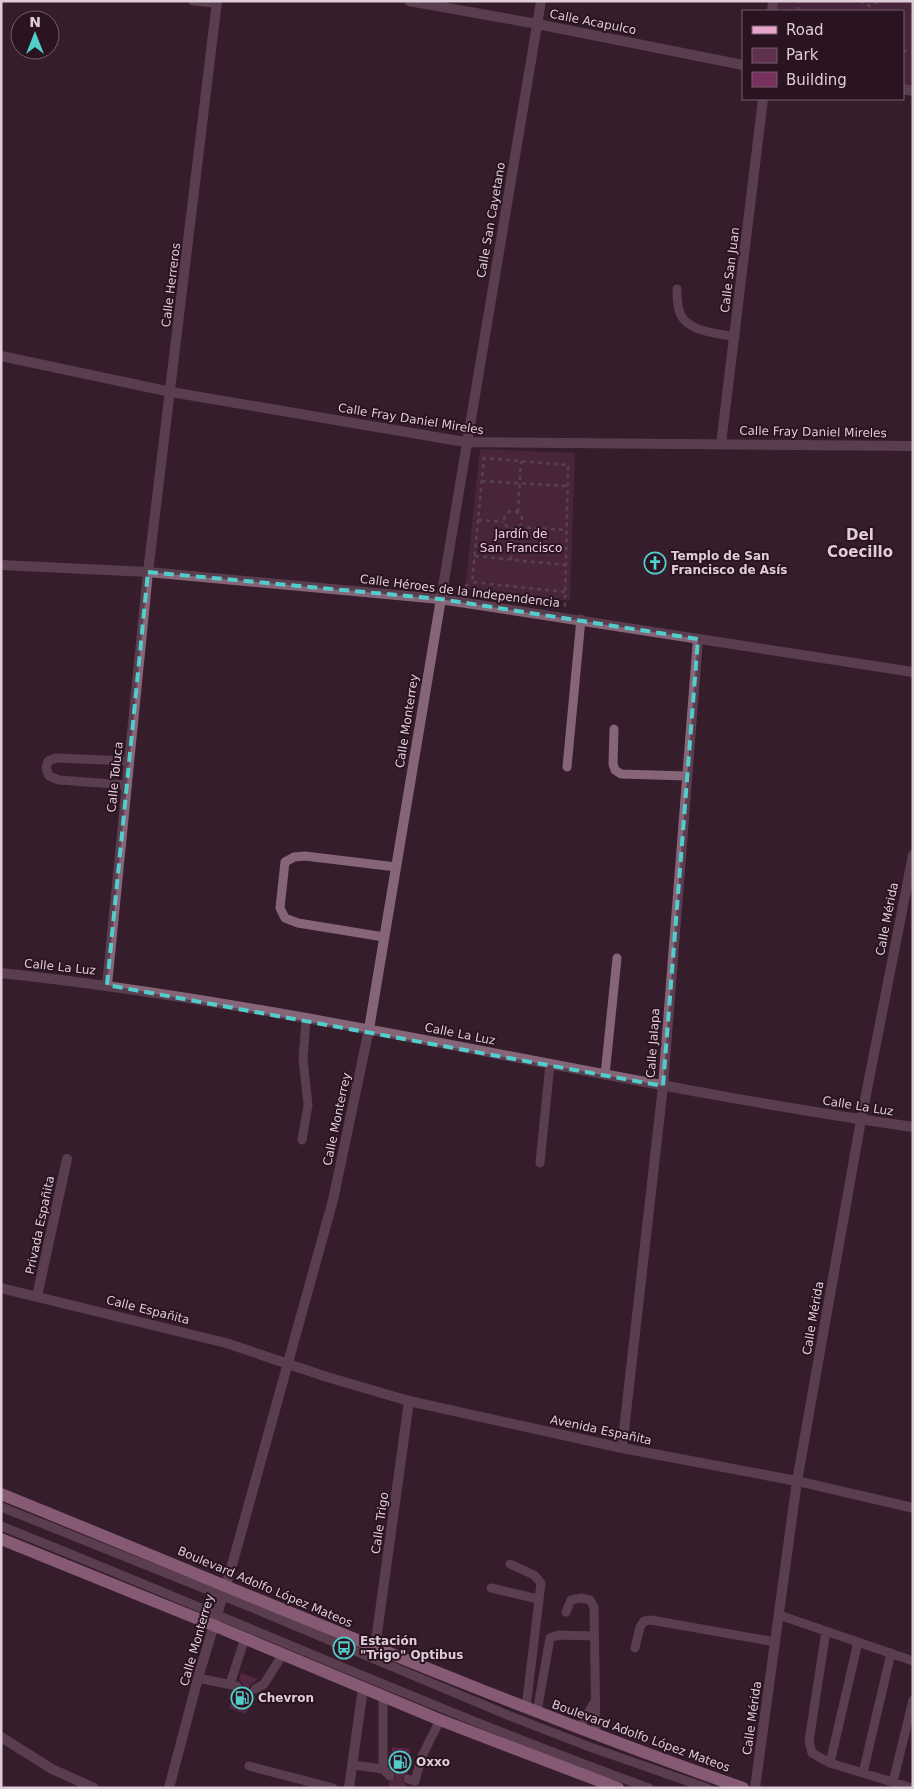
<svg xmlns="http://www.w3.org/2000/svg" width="914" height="1789" font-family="'DejaVu Sans',sans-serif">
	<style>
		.green { fill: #5f304d }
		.building { fill: #78315e }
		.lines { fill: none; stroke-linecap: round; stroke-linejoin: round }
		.path { stroke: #826d7a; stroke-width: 2.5; stroke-dasharray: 4 4; stroke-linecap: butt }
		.service { stroke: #876578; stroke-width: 9 }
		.minor { stroke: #876578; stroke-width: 10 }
		.tertiary { stroke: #876578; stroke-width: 10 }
		.primary { stroke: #e9a4cc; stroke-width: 12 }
		.marked { fill: none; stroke: #53cdcb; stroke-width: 4; stroke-dasharray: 10 6; stroke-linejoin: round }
		.labels { text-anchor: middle; stroke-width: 4; stroke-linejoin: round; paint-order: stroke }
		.street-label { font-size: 12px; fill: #dfced7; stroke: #2b1422 }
		.park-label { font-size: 12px; fill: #f6cbe3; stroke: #2b1422 }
		.poi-label { font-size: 12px; font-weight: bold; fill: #dfced7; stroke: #2b1422; text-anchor: start }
		.quarter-label { font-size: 15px; font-weight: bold; fill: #dfced7; stroke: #2b1422 }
	</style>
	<rect width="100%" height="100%" fill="#351d2c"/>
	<path class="green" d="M774 1H913V89L903 88V11H773Z
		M480 449 575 453 570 601 465 589Z"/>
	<path class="building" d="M241 1673 258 1679 249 1686V1692L253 1695 246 1714 229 1708 235 1692H239L243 1688V1684L239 1680Z
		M392 1747 410 1749 408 1773 402 1778 407 1788H389V1782L396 1777 391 1768Z"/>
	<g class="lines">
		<path class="path" d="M860 1 869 6 879 1
			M798 11 799 1
			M903 51H913
			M482 481 567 486
			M504 520a9 9 0 1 1 18 0a9 9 0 1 1-18 0Z
			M518 512 521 461
			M478 520 503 522
			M519 527 566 530
			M475 556 565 565
			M511 560 513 529
			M458 590 472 582
			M565 592 472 582 484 458 568 465 565 607"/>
		<path class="service" d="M193 1 216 3
			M677 289C677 297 677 306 680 313 687 332 717 333 735 337
			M614 729 613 764 615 770 621 774 687 776
			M567 767 581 619
			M127 785 59 780 49 776 46 768 48 761 56 758 129 761
			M384 937 298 923 285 918 280 908 285 862 294 857 305 856 396 867
			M605 1075 617 958
			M302 1140 308 1105 303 1059 306 1020
			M540 1163 550 1064
			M1 1507 248 1606 510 1716 590 1747 707 1788
			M1 1526C218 1612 430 1709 649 1788
			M510 1564 534 1575 541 1583 526 1708
			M491 1588 538 1599
			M566 1612 571 1600 581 1598 590 1600 594 1607 596 1735
			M779 1615 913 1661
			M826 1631 809 1741 812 1753 830 1763 912 1788
			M635 1648 640 1627 644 1621 651 1620 775 1642
			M198 1678 237 1686
			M230 1684 245 1638
			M255 1689 264 1684 283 1654
			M383 1697V1769L390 1776
			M537 1712 550 1638 558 1635 594 1636
			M579 1728 595 1701
			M830 1763 858 1642
			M353 1765 383 1769
			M249 1766 333 1788
			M863 1773 891 1653
			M408 1779 415 1781 422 1756 440 1720
			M893 1782 913 1700"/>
		<path class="minor" d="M409 1 537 24 743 65
			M772 11 773 1
			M903 89 913 91
			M1 356 171 392 465 442 913 446
			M721 444 763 99
			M107 985 148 572 217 1
			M1 1288 226 1343 327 1377 409 1401 622 1448 797 1481 913 1508
			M37 1296 67 1159
			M622 1448 663 1086 698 639
			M375 1648 409 1401
			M169 1788 198 1678 234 1558 333 1200 369 1029 541 1
			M349 1788 363 1688
			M755 1788 797 1481 861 1120 913 855"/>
		<path class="tertiary" d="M1 565 148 572 440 599 913 672
			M1 973C308 1006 608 1084 913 1127
			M1 1737 52 1769 94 1788"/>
		<path class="primary" d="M1 1494C248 1594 492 1700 743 1788
			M1 1539 213 1625 440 1720 618 1788"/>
	</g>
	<path d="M0 0H914V1789H0ZM148 572 440 599 698 639 663 1086 107 985Z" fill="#351d2c" fill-opacity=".55" fill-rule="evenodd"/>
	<path class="marked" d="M148 572 440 599 698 639 663 1086 107 985Z"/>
	<defs>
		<g id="church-ring" transform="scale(1.125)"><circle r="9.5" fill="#2b1422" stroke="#53cdcb" stroke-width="1.5"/><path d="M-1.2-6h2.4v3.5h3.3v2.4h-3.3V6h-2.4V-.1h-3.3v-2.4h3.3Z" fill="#53cdcb"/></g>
		<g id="bus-ring" transform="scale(1.125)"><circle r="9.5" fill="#2b1422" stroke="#53cdcb" stroke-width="1.5"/><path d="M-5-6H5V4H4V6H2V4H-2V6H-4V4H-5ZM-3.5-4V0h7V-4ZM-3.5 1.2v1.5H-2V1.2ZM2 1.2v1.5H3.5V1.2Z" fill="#53cdcb"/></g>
		<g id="fuel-ring" transform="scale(1.125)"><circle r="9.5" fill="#2b1422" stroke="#53cdcb" stroke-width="1.5"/><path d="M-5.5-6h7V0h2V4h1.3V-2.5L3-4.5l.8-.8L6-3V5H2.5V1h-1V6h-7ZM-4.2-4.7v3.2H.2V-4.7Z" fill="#53cdcb"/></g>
	</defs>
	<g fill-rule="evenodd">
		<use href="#church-ring" x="655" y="563"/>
		<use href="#bus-ring" x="344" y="1648"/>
		<use href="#fuel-ring" x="242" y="1698"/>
		<use href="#fuel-ring" x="400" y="1762"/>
	</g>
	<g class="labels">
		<g class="street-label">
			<text transform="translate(593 22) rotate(11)" y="4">Calle Acapulco</text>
			<text transform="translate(491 220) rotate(-80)" y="4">Calle San Cayetano</text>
			<text transform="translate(730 270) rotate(-83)" y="4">Calle San Juan</text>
			<text transform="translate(171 285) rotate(-83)" y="4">Calle Herreros</text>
			<text transform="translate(411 419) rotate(9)" y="4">Calle Fray Daniel Mireles</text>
			<text transform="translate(813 432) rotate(1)" y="4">Calle Fray Daniel Mireles</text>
			<text transform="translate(460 591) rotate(7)" y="4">Calle Héroes de la Independencia</text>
			<text transform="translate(407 721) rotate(-81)" y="4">Calle Monterrey</text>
			<text transform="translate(115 777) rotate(-84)" y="4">Calle Toluca</text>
			<text transform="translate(887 919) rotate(-79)" y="4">Calle Mérida</text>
			<text transform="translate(60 967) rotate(6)" y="4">Calle La Luz</text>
			<text transform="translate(460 1034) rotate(11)" y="4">Calle La Luz</text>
			<text transform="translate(653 1043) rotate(-86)" y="4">Calle Jalapa</text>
			<text transform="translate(858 1106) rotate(9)" y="4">Calle La Luz</text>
			<text transform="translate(337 1119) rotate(-78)" y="4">Calle Monterrey</text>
			<text transform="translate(40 1225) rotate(-78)" y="4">Privada Españita</text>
			<text transform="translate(148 1310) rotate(14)" y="4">Calle Españita</text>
			<text transform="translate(813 1318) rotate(-80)" y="4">Calle Mérida</text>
			<text transform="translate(601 1430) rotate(12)" y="4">Avenida Españita</text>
			<text transform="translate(380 1523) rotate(-82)" y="4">Calle Trigo</text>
			<text transform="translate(265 1587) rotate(23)" y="4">Boulevard Adolfo López Mateos</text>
			<text transform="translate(197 1640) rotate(-74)" y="4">Calle Monterrey</text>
			<text transform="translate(752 1718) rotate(-82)" y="4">Calle Mérida</text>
			<text transform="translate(641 1736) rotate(20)" y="4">Boulevard Adolfo López Mateos</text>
		</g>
		<g class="park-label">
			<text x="521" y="538">Jardín de<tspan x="521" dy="14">San Francisco</tspan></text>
		</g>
		<g class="poi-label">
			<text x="671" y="560">Templo de San<tspan x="671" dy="14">Francisco de Asís</tspan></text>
			<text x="360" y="1645">Estación<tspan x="360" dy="14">"Trigo" Optibus</tspan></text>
			<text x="258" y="1702">Chevron</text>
			<text x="416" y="1766">Oxxo</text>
		</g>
		<g class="quarter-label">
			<text x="860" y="540">Del<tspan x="860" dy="17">Coecillo</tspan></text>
		</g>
	</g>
	<rect width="914" height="1789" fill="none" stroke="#dfced7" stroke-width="5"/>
	<rect x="742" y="10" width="162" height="90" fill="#2b1422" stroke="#735e6a"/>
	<rect x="752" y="26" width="25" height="8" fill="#e9a4cc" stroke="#735e6a"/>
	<text x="786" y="35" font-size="15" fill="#dfced7">Road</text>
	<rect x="752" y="48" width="25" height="15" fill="#5f304d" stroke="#735e6a"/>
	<text x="786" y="60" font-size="15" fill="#dfced7">Park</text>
	<rect x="752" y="72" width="25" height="15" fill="#78315e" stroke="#735e6a"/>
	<text x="786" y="85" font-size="15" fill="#dfced7">Building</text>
	<g transform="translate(35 35)"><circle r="24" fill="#2b1422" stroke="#735e6a"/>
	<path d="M0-4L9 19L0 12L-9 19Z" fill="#53cdcb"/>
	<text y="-8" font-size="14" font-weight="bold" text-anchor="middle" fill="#dfced7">N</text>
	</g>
</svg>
